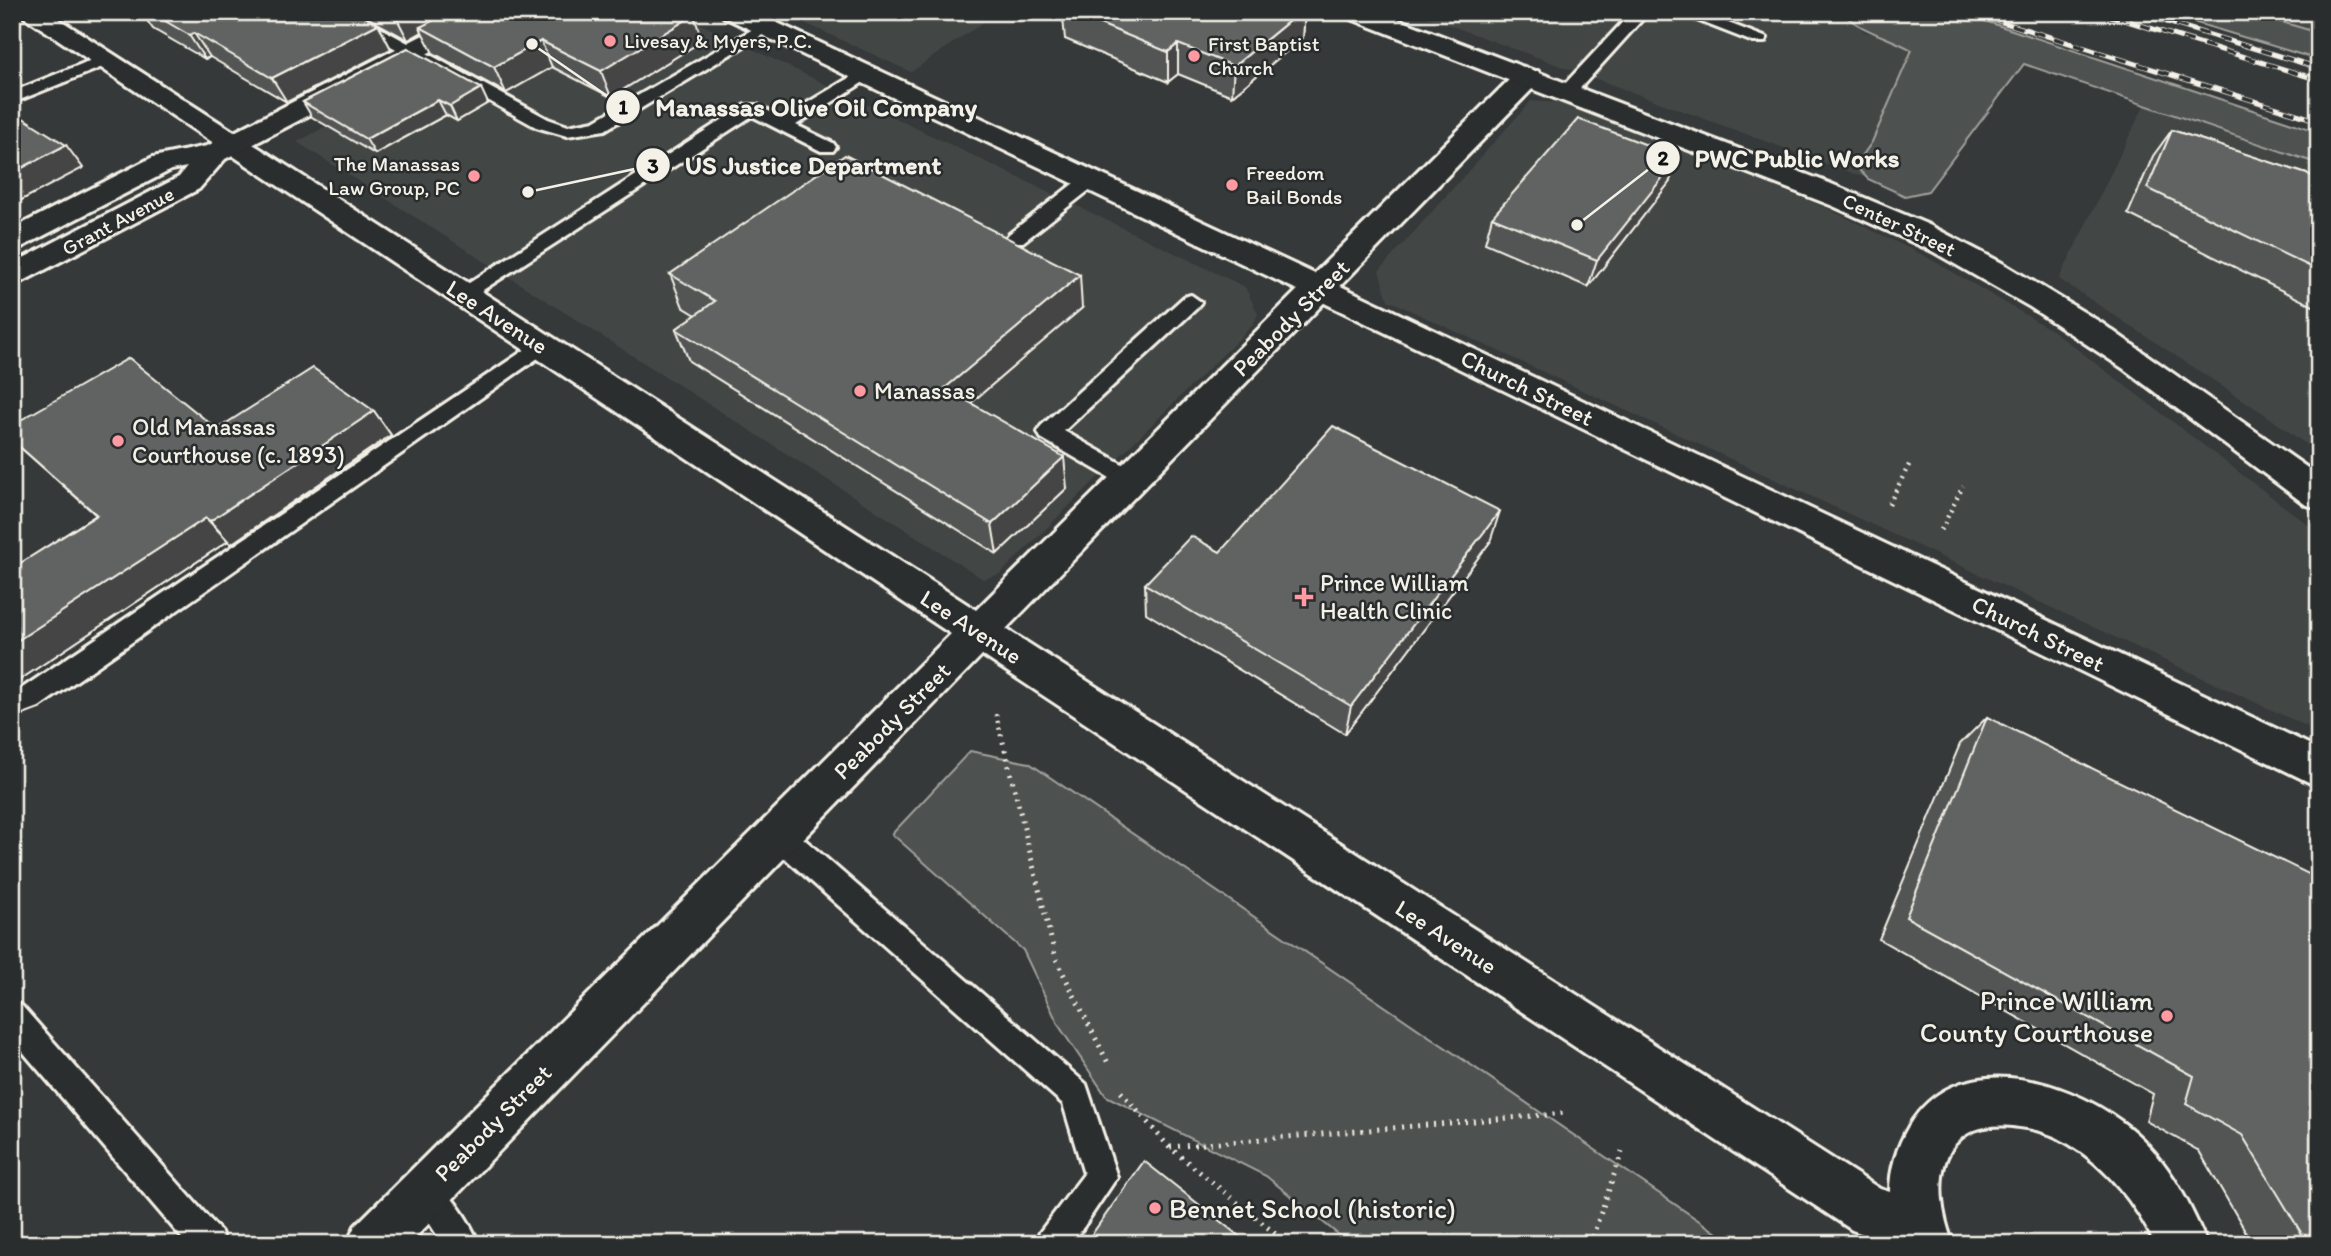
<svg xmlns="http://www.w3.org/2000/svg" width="2331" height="1256" font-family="Itim,sans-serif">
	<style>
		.built { fill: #434645 }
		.green { fill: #4e514f; stroke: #a1a19c; stroke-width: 2 }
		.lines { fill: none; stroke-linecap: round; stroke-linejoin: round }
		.lane-casing { stroke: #f4f1e8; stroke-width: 6 }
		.street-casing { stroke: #f4f1e8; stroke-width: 6 }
		.primary-casing { stroke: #f4f1e8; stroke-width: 6 }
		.highway-casing { stroke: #f4f1e8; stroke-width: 6 }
		.path-far1 { stroke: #f4f1e8; stroke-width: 4.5; stroke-dasharray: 2 5; stroke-linecap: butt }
		.path { stroke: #f4f1e8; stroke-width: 5; stroke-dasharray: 2 6; stroke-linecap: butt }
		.lane { fill: #2a2d2e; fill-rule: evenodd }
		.street { fill: #2a2d2e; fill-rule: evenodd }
		.primary { fill: #2a2d2e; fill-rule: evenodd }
		.highway { fill: #2a2d2e; fill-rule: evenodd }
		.rail-casing { stroke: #f4f1e8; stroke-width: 5 }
		.rail { stroke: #2a2d2e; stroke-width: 3.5; stroke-dasharray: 11; stroke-linecap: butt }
		.wall { fill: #535554; stroke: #f4f1e8; stroke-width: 2 }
		.shaded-wall { fill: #444545; stroke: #f4f1e8; stroke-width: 2 }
		.building { fill: #616362; stroke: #f4f1e8; stroke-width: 2 }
		.poi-dot { fill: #ff9aa2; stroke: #2a2d2e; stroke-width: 2.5 }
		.labels { text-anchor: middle; stroke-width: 5; stroke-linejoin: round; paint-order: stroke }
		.far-poi-label { font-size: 21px; fill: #f4f1e8; stroke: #2a2d2e; text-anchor: start }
		.far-street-label { font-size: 21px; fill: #f4f1e8; stroke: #2a2d2e }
		.street-label { font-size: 24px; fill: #f4f1e8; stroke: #2a2d2e }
		.poi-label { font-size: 24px; fill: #f4f1e8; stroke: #2a2d2e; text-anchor: start }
		.near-poi-label { font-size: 28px; fill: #f4f1e8; stroke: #2a2d2e; text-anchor: end }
		.leader { fill: none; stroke: #f4f1e8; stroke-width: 2.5 }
		.callout-dot { fill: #f4f1e8; stroke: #2a2d2e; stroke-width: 2.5 }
		.mark-label { font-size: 21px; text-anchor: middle; font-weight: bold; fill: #111 }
		.callout-label { font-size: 26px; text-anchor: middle; font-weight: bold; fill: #f4f1e8; stroke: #2a2d2e; stroke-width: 5; stroke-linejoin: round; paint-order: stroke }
	</style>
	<rect width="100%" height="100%" fill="#363939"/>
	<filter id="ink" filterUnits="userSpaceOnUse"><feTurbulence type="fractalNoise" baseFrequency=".0143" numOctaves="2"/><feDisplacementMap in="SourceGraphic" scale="14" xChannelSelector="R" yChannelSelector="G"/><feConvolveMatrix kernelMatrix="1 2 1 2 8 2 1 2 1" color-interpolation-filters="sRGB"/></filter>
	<g filter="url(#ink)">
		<path class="built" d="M537 12H676L1245 287 1258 314 1253 325 1000 574 983 579 297 142Z
			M781 12H998L911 72Z
			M1427 12H1841L1865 32 1888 37 1912 50 1872 142 1855 165 1868 179 1422 15Z
			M2248 12H2319V33Z
			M1531 101 1561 103 1822 206 1927 257 2053 331 2319 533V732L1388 300 1379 271Z
			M2145 104 2319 164V454L2266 415 2059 279Z"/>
		<path class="green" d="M1841 12H1958L2319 132V164L2024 64 1928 191 1905 196 1868 179 1855 166 1872 142 1912 50C1887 36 1862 32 1841 12Z
			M2160 12H2248L2319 33V60Z
			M970 751 1029 763 1733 1244H1350L1266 1176 1106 1096 1059 1026 1023 950 892 834Z"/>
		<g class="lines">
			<g class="lane-casing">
				<path id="lane" d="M47 12H69L49 23H37V17Z
					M330 12H351L548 119 568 126 594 121 760 25 766 23 774 28 605 130 567 136 536 127Z
					M1632 12H1649L1574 95H1562L1559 91 1562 87Z
					M1676 12H1700L1767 38 1765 42H1753Z
					M104 55 110 56 112 60 110 64 12 103V92Z
					M864 69 870 70 873 74 870 78 796 125 833 143 836 147 833 151H821L752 116 469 299H455L452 294 745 105H757L782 118Z
					M1090 174 1099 180 1097 184 1023 242H1009L1006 238 1009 234 1083 176Z
					M1191 295 1201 302 1198 307 1064 431 1140 474 1143 480 1140 486 1132 488 1124 486 1041 438 1038 432 1041 426 1184 297Z
					M541 339 551 346 548 351 39 707 12 717V695Z
					M779 823 789 826 1086 1084 1117 1177 1072 1244H1036L1040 1232 1084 1174 1063 1104 769 844 765 835 769 826Z
					M12 1001 22 1006 221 1232 225 1244H187L12 1039Z
					M425 1176C447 1185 470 1221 479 1244H443L409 1192 414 1181Z"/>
			</g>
			<g class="street-casing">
				<path id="street" d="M17 12H48L976 610 1518 71H1538L1541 77 1538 83 1006 629 1880 1189 1890 1192C1890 1169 1897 1146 1909 1126 1955 1048 2062 1077 2122 1122 2164 1153 2187 1197 2207 1244H2155C2136 1204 2107 1167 2069 1144 2054 1134 2037 1129 2019 1127 1938 1115 1929 1183 1953 1244H1892L1852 1230 982 655 409 1244H347L355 1226 951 634Z"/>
			</g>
			<g class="primary-casing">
				<path id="primary" d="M468 12H501L497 17 225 159 199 189 12 287V264L179 177 187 167 171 170 12 252V229L153 157 207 146Z"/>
			</g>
			<g class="highway-casing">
				<path id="highway" d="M720 12H754L1332 282 2319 749V787L1310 296 724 17Z
					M1342 12H1379L1829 183 1929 225 2004 264 2100 322 2319 476V508L2306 505 2124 369 2030 307 1932 251 1833 206 1346 17Z"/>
			</g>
			<path class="path-far1" d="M1889 504 1910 463
				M1941 530 1963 486
				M996 714 1001 735"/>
			<path class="path" d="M1001 734 1056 959 1109 1065
				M1121 1092 1169 1147 1288 1244
				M1170 1147 1567 1113
				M1590 1244 1622 1152"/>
			<use href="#lane" class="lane"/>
			<use href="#street" class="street"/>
			<use href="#primary" class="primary"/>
			<use href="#highway" class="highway"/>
			<g class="rail-casing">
				<path id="rail" d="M1970 12 2319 121
					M2098 12 2319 80
					M2134 12 2319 68"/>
			</g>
			<use href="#rail" class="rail"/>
		</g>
		<path class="wall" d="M141 12H356L378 24 391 49 287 102 210 57 205 59 153 29Z
			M357 12H443L444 15 702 41 611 97 552 67 506 93 433 53 422 32 408 40Z
			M1048 12H1305L1303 38 1232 96 1178 74 1168 82 1065 39 1063 18Z
			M408 48 488 103 457 121 446 115 375 154 312 117 303 102Z
			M2172 130 2319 178V309L2128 214 2153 156Z
			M1669 183 1588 287 1485 243 1492 217Z
			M670 274 1082 308 970 403 1067 488 997 554 689 361 676 329 696 315 683 307Z
			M374 411 391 435 231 544 228 541 12 685V554L21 563 96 515 12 440 217 429Z
			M1490 542 1345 734 1146 613 1145 584 1220 552Z
			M1987 717 2319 1244H2253L2199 1151 2146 1121 2153 1094 1879 939 1960 744Z"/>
		<path class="shaded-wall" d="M402 12H443L447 20 420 27 422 32 408 40 395 15Z
			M1300 12H1305L1303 38 1232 96 1234 66Z
			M694 15 702 41 611 97 601 71Z
			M378 24 391 49 287 102 272 78Z
			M194 33 210 57 205 59 189 35Z
			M541 41 552 67 506 93 494 67Z
			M1178 44V74L1168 82V52Z
			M481 88 488 103 457 121 450 106Z
			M438 100 446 115 375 154 366 139Z
			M66 145 83 168 12 205V173Z
			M1679 157 1669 183 1588 287 1597 260Z
			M1080 275 1082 308 951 420 945 388Z
			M374 411 391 435 231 544 210 521Z
			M1064 457 1067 488 997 554 992 524Z
			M1500 511 1490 542 1345 734 1351 706Z
			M206 518 228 541 12 685V644Z
			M12 554 46 586 12 557Z
			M12 1228 24 1244H12Z"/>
		<path class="building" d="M150 12H356L378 24 272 78 194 33 189 35Z
			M389 12H402L395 15Z
			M450 12H470L483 19 495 12H688L694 15 601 71 541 41 494 67 420 27Z
			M1071 12H1300L1234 66 1178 44 1168 52Z
			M408 48 481 88 450 106 438 100 366 139 303 102Z
			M12 111 66 145 12 173Z
			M1578 119 1679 157 1597 260 1492 217Z
			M2172 130 2319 178V271L2147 188Z
			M845 155 1080 275 945 388 1064 457 992 524 676 329 715 301 670 274Z
			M129 358 217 429 313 368 374 411 210 521 206 518 12 644V557L19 564 97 515 12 440V425Z
			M1333 426 1500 511 1351 706 1145 584 1191 536 1220 552Z
			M1987 717 2319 879V1244H2308L2242 1135 2186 1104 2194 1076 1906 917Z
			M1144 1161 1249 1244H1085Z"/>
	</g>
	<g class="poi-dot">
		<circle cx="610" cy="41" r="7"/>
		<circle cx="1194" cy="56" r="7"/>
		<circle cx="474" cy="176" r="7"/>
		<circle cx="1232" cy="185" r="7"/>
		<circle cx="860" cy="391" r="7"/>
		<circle cx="118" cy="441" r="7"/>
		<path d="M1300.5 586.5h7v7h7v7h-7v7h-7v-7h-7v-7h7z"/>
		<circle cx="2167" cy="1016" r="7"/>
		<circle cx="1155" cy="1208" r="7"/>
	</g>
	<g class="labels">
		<g class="far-poi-label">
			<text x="624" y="48">Livesay &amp; Myers, P.C.</text>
			<text x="1208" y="51">First Baptist<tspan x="1208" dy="24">Church</tspan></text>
			<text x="460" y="171" text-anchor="end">The Manassas<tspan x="460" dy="24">Law Group, PC</tspan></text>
			<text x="1246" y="180">Freedom<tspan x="1246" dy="24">Bail Bonds</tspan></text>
		</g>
		<g class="far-street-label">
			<text transform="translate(118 221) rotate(-28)" y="7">Grant Avenue</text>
			<text transform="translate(1899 225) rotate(25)" y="7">Center Street</text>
		</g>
		<g class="street-label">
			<text transform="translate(497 317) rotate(33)" y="8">Lee Avenue</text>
			<text transform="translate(1291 318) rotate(-45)" y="8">Peabody Street</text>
			<text transform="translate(1527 388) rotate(26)" y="8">Church Street</text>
			<text transform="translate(971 627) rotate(33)" y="8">Lee Avenue</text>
			<text transform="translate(2038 634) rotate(26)" y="8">Church Street</text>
			<text transform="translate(892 721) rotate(-45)" y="8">Peabody Street</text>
			<text transform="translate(1446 937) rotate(33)" y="8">Lee Avenue</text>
			<text transform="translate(493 1123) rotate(-45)" y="8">Peabody Street</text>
		</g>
		<g class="poi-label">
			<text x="874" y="399">Manassas</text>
			<text x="132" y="435">Old Manassas<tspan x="132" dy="28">Courthouse (c. 1893)</tspan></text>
			<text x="1320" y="591">Prince William<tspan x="1320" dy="28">Health Clinic</tspan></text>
		</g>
		<g class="near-poi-label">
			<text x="2153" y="1010">Prince William<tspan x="2153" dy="32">County Courthouse</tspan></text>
			<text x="1169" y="1218" text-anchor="start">Bennet School (historic)</text>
		</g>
	</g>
	<path class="leader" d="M532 44L623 107M1577 225L1663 158M528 192L653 165"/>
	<g class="callout-dot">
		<circle cx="532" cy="44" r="7"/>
		<circle cx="1577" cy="225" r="7"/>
		<circle cx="528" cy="192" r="7"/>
		<circle cx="623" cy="107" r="18"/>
		<circle cx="1663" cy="158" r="18"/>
		<circle cx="653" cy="165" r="18"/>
	</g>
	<g class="mark-label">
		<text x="623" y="114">1</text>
		<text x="1663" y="165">2</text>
		<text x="653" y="173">3</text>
	</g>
	<g class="callout-label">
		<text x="816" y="116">Manassas Olive Oil Company</text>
		<text x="1797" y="167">PWC Public Works</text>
		<text x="813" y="174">US Justice Department</text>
	</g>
	<rect width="2331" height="1256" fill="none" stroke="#2a2d2e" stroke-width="42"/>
	<rect x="21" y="21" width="2289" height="1214" fill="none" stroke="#f4f1e8" stroke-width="2.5" filter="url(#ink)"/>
</svg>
